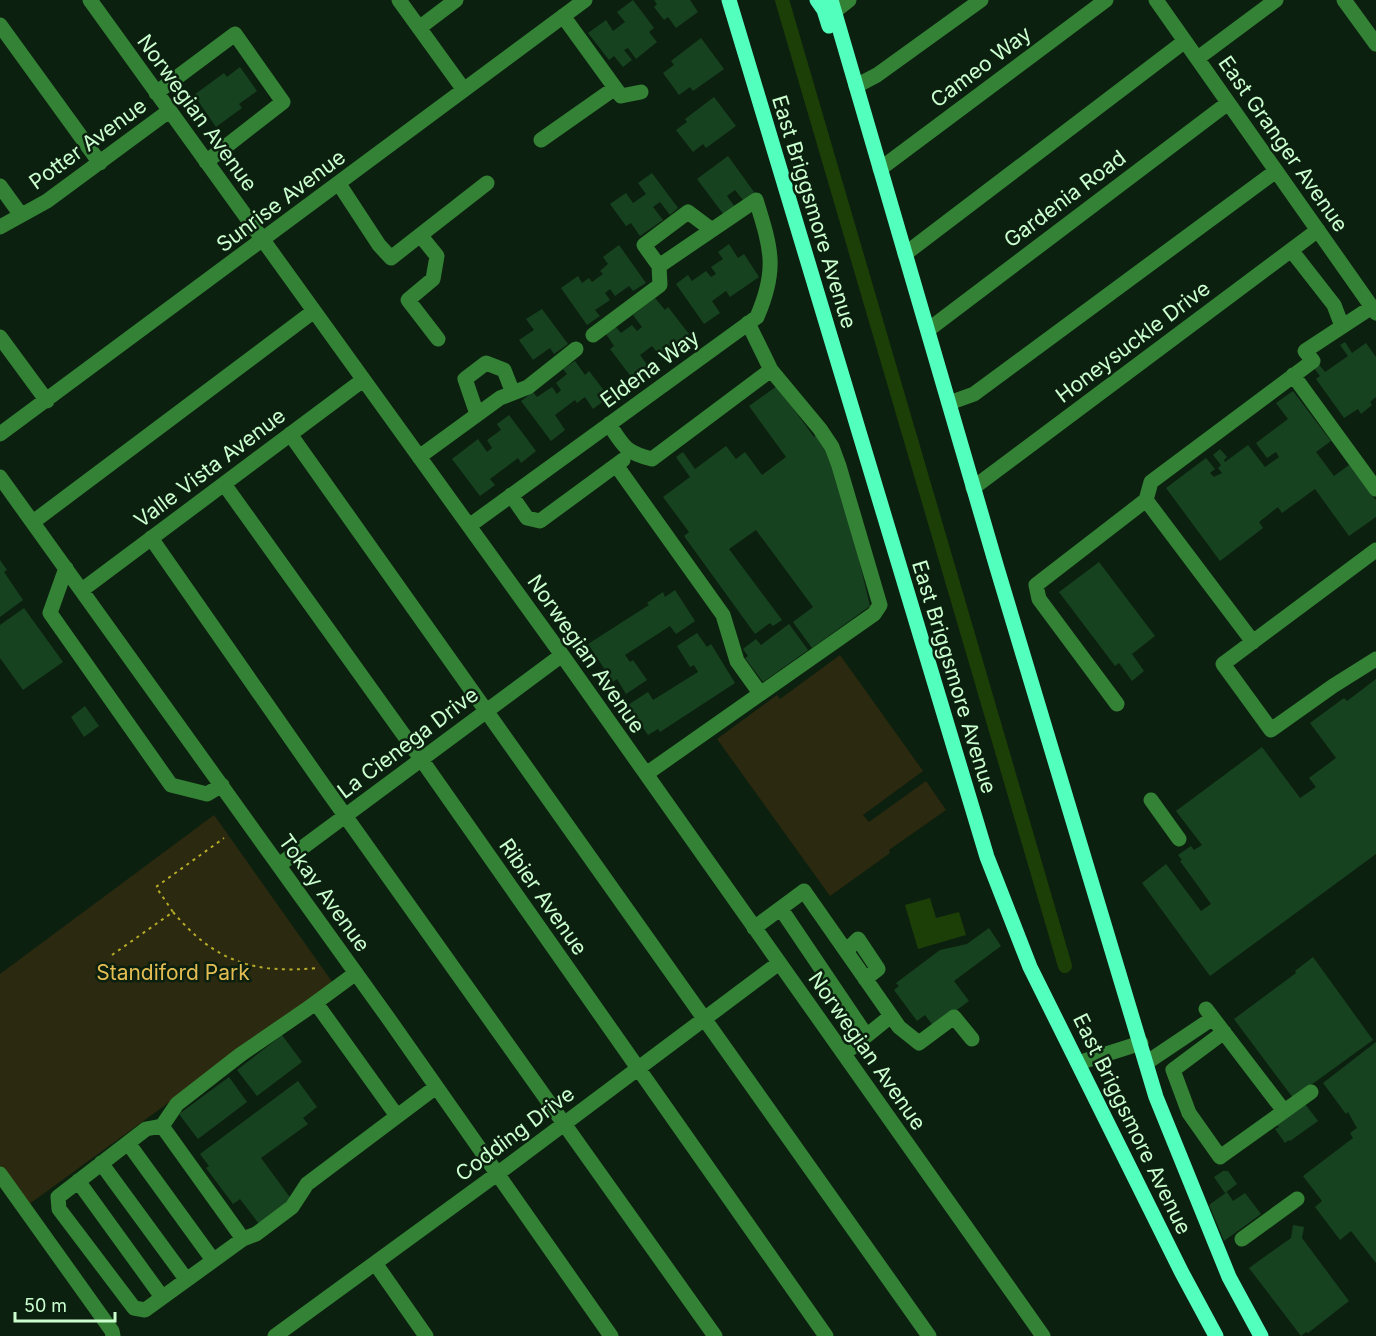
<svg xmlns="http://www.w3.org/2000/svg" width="1376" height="1336" font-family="Inter,sans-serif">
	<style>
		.green { fill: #2b290f }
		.water { fill: #1c3e07 }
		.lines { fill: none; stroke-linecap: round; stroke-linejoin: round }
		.canal { stroke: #1c3e07; stroke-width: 14 }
		.building { fill: #17421f }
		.path { stroke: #b6ac28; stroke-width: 2; stroke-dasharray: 3 4.5; stroke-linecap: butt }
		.minor { stroke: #348236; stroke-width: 15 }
		.major { stroke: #52ffbc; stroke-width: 15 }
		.labels { text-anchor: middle; stroke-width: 5; stroke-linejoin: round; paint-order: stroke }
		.street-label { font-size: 21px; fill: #cbffd0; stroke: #0c200f }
		.park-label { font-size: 21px; fill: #e4bd52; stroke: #0c200f }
	</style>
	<rect width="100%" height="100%" fill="#0c200f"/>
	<path class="green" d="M840 655 923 771 863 815 869 822 926 781 946 810 889 850 890 853 830 896 717 739 777 695 780 699Z
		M214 815 333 983 28 1205 0 1166V974Z"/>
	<path class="water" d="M930 898 936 918 959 912 966 935 918 949 905 905Z"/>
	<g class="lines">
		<path class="canal" d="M782 0 1065 966"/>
	</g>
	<path class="building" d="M633 0 654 28 649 32 657 42 636 59 628 48 624 50 632 60 623 67 614 56 609 60 588 33 606 20 613 31 625 22 617 12Z
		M654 0H690L698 12 676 28 668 17 664 20 654 7 657 4Z
		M701 38 724 69 693 91 690 87 679 95 663 73 674 65 671 61Z
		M240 67 257 91 239 104 242 108 216 127 194 95 224 73 227 77Z
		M714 97 736 126 706 148 703 144 693 152 676 130 687 122 685 119Z
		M728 156 754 192 743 200 735 190 727 196 735 207 724 215 697 179Z
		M652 173 678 208 670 215 660 202 653 207 663 220 640 236 631 223 626 226 610 204 626 193 633 203 646 194 638 183Z
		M729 244 738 258 744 254 759 277 730 297 726 291 712 301 720 313 704 324 676 284 688 275 692 281 706 271 711 277 716 274 711 267 723 259 718 252Z
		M619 245 646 283 633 291 629 286 615 296 610 289 605 293 610 300 595 310 600 316 587 325 561 288 578 276 582 283 589 278 592 282 603 274 600 271 608 264 603 257Z
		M655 298 665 310 668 307 689 334 660 356 652 346 640 355 648 366 632 378 610 349 614 346 606 334 616 327 621 333 632 325 637 331 642 327 633 315Z
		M542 309 568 344 554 354 550 348 533 360 519 340 534 330 526 319Z
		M1345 342 1352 353 1366 343 1376 357V397L1370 402 1372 405 1361 414 1358 409 1344 418 1316 379 1320 376 1312 365 1317 362 1325 372 1348 356 1340 345Z
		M575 361 585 375 589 371 609 397 593 409 585 397 577 403 575 400 555 415 565 430 551 441 521 401 533 392 537 397 552 387 557 394 561 390 556 383 567 374 563 369Z
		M777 386 814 437 819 433 834 454 870 606 812 648 793 622 813 607 756 530 729 549 782 620 773 626 770 623 755 634 684 536 689 532 663 497 690 477 676 457 683 452 695 469 726 446 736 459 745 452 762 475 786 457 749 406Z
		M1293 391 1331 441 1316 452 1334 476 1349 465 1376 500V517L1349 536 1315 489 1282 513 1278 507 1259 522 1263 528 1220 561 1166 488 1206 458 1215 469 1210 473 1214 477 1222 473 1218 468 1221 465 1213 455 1220 449 1227 457 1224 460 1225 462 1248 445 1265 467 1279 457 1276 452 1267 458 1256 443 1288 419 1276 403Z
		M509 415 536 451 521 463 518 458 490 479 495 485 480 496 452 459 478 439 487 452 492 448 487 440 501 430 497 424Z
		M0 560 7 570 4 572 23 600 0 617Z
		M1099 562 1155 636 1132 654 1144 671 1132 681 1119 663 1115 666 1059 592Z
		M675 590 695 621 676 634 670 626 625 655 630 662 633 660 647 680 626 694 617 679 613 682 588 644 649 605 647 603 663 592 665 597Z
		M24 608 63 662 23 690 0 658V625Z
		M789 624 808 650 763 682 745 658 748 656 743 649 756 639 761 645Z
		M697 633 707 647 711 644 735 683 660 732 658 729 648 735 628 705 648 692 653 700 698 672 694 665 690 667 677 646Z
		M1376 679V854L1210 976 1142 883 1166 864 1201 911 1211 904 1180 861 1182 860 1178 855 1191 846 1194 850 1202 845 1176 811 1262 747 1300 798 1316 787 1309 778 1336 758 1310 723 1344 698 1347 701Z
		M85 706 99 726 84 737 71 717Z
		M989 928 1001 946 954 981 969 1001 934 1027 925 1015 917 1021 894 990 899 986 896 983 940 950 967 944Z
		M1313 957 1373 1040 1293 1098 1234 1019 1296 973 1295 971Z
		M282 1035 302 1062 257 1096 237 1070Z
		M1376 1042V1263L1351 1231 1340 1240 1315 1207 1322 1201 1303 1176 1353 1138 1350 1133 1357 1128 1348 1112 1346 1114 1323 1083Z
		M229 1077 247 1102 198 1139 179 1114Z
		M298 1081 317 1107 303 1118 308 1124 261 1158 292 1200 259 1224 240 1199 233 1204 206 1168 209 1166 200 1154Z
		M1305 1104 1318 1121 1290 1141 1289 1140 1285 1143 1275 1129 1279 1127 1277 1125Z
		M1223 1171H1228L1237 1184 1225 1193 1214 1177Z
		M1227 1192 1233 1201 1245 1193 1261 1214 1224 1241 1209 1205Z
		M1293 1225 1304 1227 1302 1238 1349 1301 1308 1333 1306 1332 1301 1336 1249 1268 1291 1238Z"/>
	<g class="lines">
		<path class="path" d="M173 912C215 962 254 974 317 968
			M112 955 173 912 156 887 224 838"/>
		<path class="minor" d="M90 0 562 655 1043 1336
			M399 0 464 90
			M1156 0 1376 313
			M1344 0 1376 44
			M835 11 849 0
			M563 16 621 96 641 92
			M0 25 100 163
			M419 28 456 0
			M1198 58 1276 0
			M856 86 877 75 981 0
			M156 93 235 34 283 102 206 162
			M541 140 615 88
			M880 169 1106 0
			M339 184 379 245 391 258 487 183
			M0 186 21 215
			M0 227 47 201 169 111
			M420 235 437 256 433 279 408 300 438 339
			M1291 250 1334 305 1342 326
			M905 254 1185 41
			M928 330 1228 103
			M593 335 660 285 659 266 644 245 688 212 712 230
			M0 337 47 401
			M1293 375 1376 489
			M949 403 974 394 1276 171
			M477 414 465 379 486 363 504 370 513 393
			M609 424C624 447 625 452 652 459L771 370
			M0 434 585 0
			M290 434 929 1336
			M419 457 500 398 528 387 576 349
			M616 465 723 615 737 661 760 693
			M0 477 386 1015 611 1336
			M224 484 421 759 826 1336
			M973 488 1318 230
			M511 495 527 518 540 521 623 460
			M1146 500 1253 642
			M33 522 314 311
			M469 526 757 317C778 269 771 248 756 200L659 266
			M151 538 319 779 715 1336
			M1376 550 1223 664 1271 730 1333 686 1376 659
			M66 568 50 613 171 785 207 794 222 785
			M82 590 363 380
			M1117 704 1039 599 1036 585 1146 500 1151 482 1313 361 1305 351 1372 307
			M646 774 874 614 880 605 839 466 832 447 820 429 771 370 748 323
			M1151 800 1179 839
			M279 865 562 655
			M781 909 866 1035
			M754 928 804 891 899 1027 919 1043 954 1017 972 1039
			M846 951 858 939 878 969 865 979
			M356 973 307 1009 240 1055 177 1104 162 1126 146 1129 58 1197 59 1209 134 1308 145 1310 243 1239 256 1234 292 1207 307 1184 436 1087
			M316 1003 397 1116
			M1206 1009 1284 1111
			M1224 1032 1173 1070 1189 1113 1220 1157 1311 1092
			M844 1054 891 1016
			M1078 1063 1141 1043
			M1146 1063 1213 1018
			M162 1126 243 1239
			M128 1143 213 1260
			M101 1163 186 1279
			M0 1174 112 1331 113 1336
			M78 1181 162 1297
			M1242 1239 1297 1199
			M375 1263 426 1336
			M275 1336 497 1174 779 963"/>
		<path class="major" d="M729 0 987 857 1030 967 1182 1273 1216 1336
			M817 0 824 10 829 26
			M831 0 997 568 1156 1097 1229 1277 1261 1336"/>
	</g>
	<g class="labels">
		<g class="street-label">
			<text transform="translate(981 67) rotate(-37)" y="7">Cameo Way</text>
			<text transform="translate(197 113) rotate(54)" y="7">Norwegian Avenue</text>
			<text transform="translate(88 144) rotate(-36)" y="7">Potter Avenue</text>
			<text transform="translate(1283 144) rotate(55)" y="7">East Granger Avenue</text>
			<text transform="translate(1065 199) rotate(-37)" y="7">Gardenia Road</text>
			<text transform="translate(281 201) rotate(-37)" y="7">Sunrise Avenue</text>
			<text transform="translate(814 212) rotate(73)" y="7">East Briggsmore Avenue</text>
			<text transform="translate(1133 342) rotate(-37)" y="7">Honeysuckle Drive</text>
			<text transform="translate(650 369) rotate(-36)" y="7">Eldena Way</text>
			<text transform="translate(210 468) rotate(-37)" y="7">Valle Vista Avenue</text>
			<text transform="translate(586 654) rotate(55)" y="7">Norwegian Avenue</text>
			<text transform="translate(954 677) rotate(73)" y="7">East Briggsmore Avenue</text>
			<text transform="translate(408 743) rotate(-37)" y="7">La Cienega Drive</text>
			<text transform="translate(324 893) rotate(54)" y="7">Tokay Avenue</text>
			<text transform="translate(543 897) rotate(55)" y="7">Ribier Avenue</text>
			<text transform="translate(867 1051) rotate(55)" y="7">Norwegian Avenue</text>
			<text transform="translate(1132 1124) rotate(64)" y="7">East Briggsmore Avenue</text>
			<text transform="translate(515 1134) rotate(-37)" y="7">Codding Drive</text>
		</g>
		<g class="park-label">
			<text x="173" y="980">Standiford Park</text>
		</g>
	</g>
	<path d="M15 1312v9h100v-9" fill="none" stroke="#cbffd0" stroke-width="3"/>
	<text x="24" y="1312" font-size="18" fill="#cbffd0" stroke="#0c200f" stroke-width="4.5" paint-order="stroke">50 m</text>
</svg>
